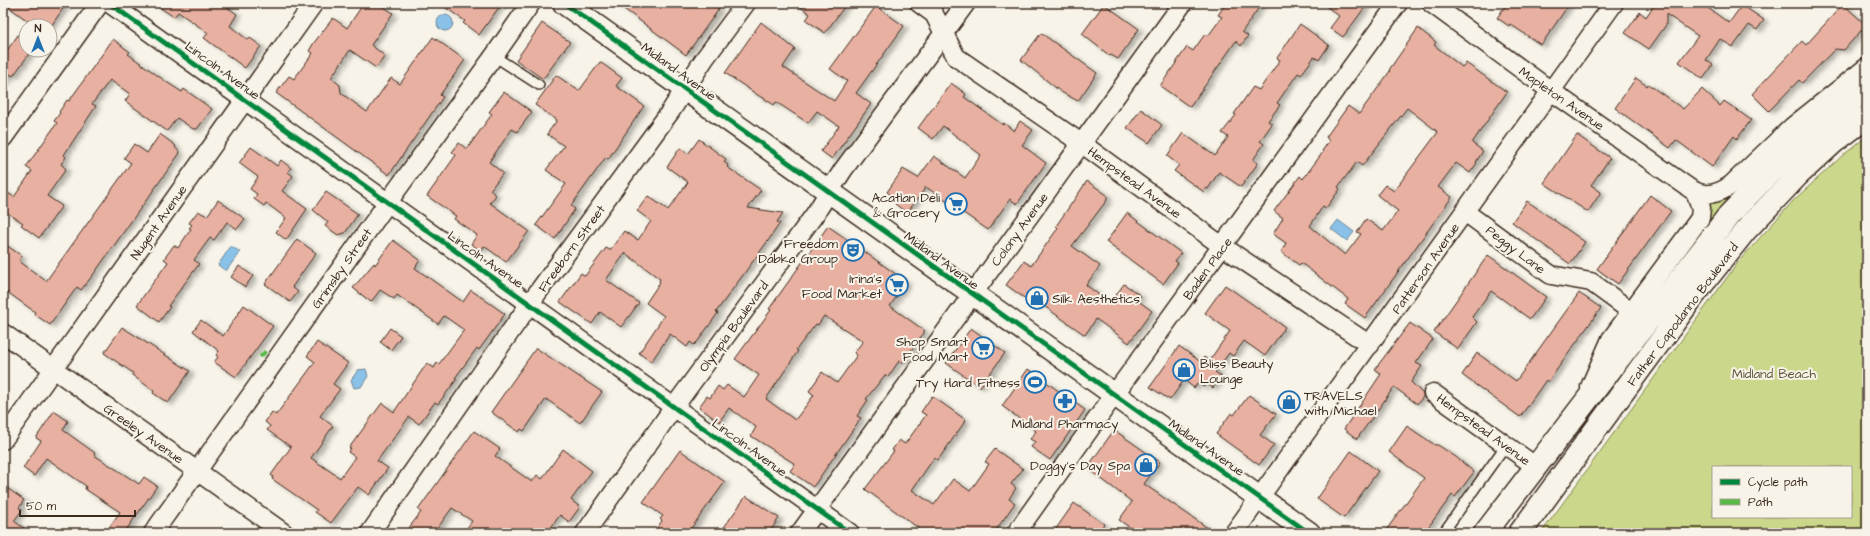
<svg xmlns="http://www.w3.org/2000/svg" width="1870" height="536" font-family="'Architects Daughter',sans-serif">
	<style>
		.green { fill: #cbd88b; stroke: #838154; fill-rule: evenodd }
		.water { fill: #8ac1e8; stroke: #6a8597 }
		.building { fill: #e8b0a1; stroke: #3b2a1e; fill-rule: evenodd; filter: url(#shadow) }
		.lines { fill: none; stroke-linecap: round; stroke-linejoin: round }
		.lane-casing { stroke: #3b2a1e; stroke-width: 12 }
		.street-casing { stroke: #3b2a1e; stroke-width: 21 }
		.secondary-casing { stroke: #3b2a1e; stroke-width: 25 }
		.lane { stroke: #f7f3e8; stroke-width: 9 }
		.street { stroke: #f7f3e8; stroke-width: 18 }
		.secondary { stroke: #f7f3e8; stroke-width: 22 }
		.quiet { stroke: #58b947; stroke-width: 4; stroke-dasharray: 8 4; stroke-linecap: butt }
		.cycleway-casing { stroke: #f7f3e8; stroke-width: 8 }
		.cycleway { stroke: #00873e; stroke-width: 5 }
		.labels { text-anchor: middle; stroke-width: 4; stroke-linejoin: round; paint-order: stroke }
		.street-label { font-size: 13px; fill: #3b2a1e; stroke: #f7f3e8 }
		.poi-label { font-size: 13px; fill: #3b2a1e; stroke: #f7f3e8; text-anchor: end }
		.park-label { font-size: 13px; fill: #5f5639; stroke: #f7f3e8 }
	</style>
	<defs>
		<filter id="shadow"><feDropShadow dx="4.5" dy="2.5" stdDeviation="2" flood-color="#0004"/></filter>
	</defs>
	<rect width="100%" height="100%" fill="#f7f3e8"/>
	<filter id="ink" filterUnits="userSpaceOnUse"><feTurbulence type="fractalNoise" baseFrequency=".025" numOctaves="2"/><feDisplacementMap in="SourceGraphic" scale="8" xChannelSelector="R" yChannelSelector="G"/><feConvolveMatrix kernelMatrix="1 2 1 2 8 2 1 2 1" color-interpolation-filters="sRGB"/></filter>
	<g filter="url(#ink)">
		<path class="green" d="M1867 136V533H1541L1739 261 1794 200 1842 156ZM1713 467H1851V517H1713Z
			M1738 192 1702 234 1708 220V202H1721Z"/>
		<path class="water" d="M437 23a8 8 0 1 1 16 0a8 8 0 1 1-16 0Z
			M1338 220 1354 232 1347 241 1331 229Z
			M231 246 240 252 226 271 218 265Z
			M366 369 368 376 361 387 354 388 351 380 358 370Z"/>
		<path class="building" d="M3 3H67L51 26H26V50H32L13 76 10 74 3 85V56L28 21Z
			M153 3H221L237 14 230 26 248 40 250 38 261 46 245 68 204 38 208 33 194 23 178 12 174 17Z
			M364 3H378L393 13 371 45 385 56 376 68 350 50 331 78 340 85 341 93 367 112 391 78 400 84 433 37 465 60 440 95 443 97 389 175 276 93 289 76 294 79 313 53 309 51 313 44 333 18 347 28Z
			M439 3H502L479 35 463 23 465 21Z
			M616 3H711L719 9 686 55Z
			M795 3H847L825 33 806 20 810 14Z
			M1226 3H1262L1242 32 1248 36 1241 46 1236 41 1190 107 1160 86 1187 47 1193 51 1205 34 1208 36 1222 17 1218 15Z
			M1322 3H1368L1343 37 1330 28 1339 16Z
			M1507 3H1570L1541 45 1510 24 1509 26 1497 18Z
			M1651 3H1701L1729 23 1742 5 1764 20 1757 30 1749 25 1733 47 1720 39 1706 60 1713 65 1703 79 1679 62 1698 36 1666 14V25L1649 49 1625 33 1640 12 1646 17 1654 5Z
			M1104 4 1139 29 1118 59 1111 55 1110 56 1082 34Z
			M1843 4 1866 25 1844 50 1835 49 1802 83 1799 80 1769 111 1752 94 1802 41 1806 45Z
			M876 6 904 26 856 93 871 104 832 159 821 151 839 126 817 111 808 123 776 102 774 105 762 97V98L725 73 761 22 795 49 783 67 834 101 847 81 830 69Z
			M542 23 570 42 543 79 516 60Z
			M1300 24 1329 45 1319 60 1314 57 1301 75 1298 73 1277 103 1280 105 1268 121 1272 124 1260 141 1264 144 1253 160 1258 163 1241 187 1219 172 1208 189 1206 188 1204 192 1174 171 1179 165 1167 156 1183 133 1215 156 1228 137 1222 133 1236 115 1234 114 1253 87 1259 90 1280 60 1277 58Z
			M1418 28 1436 42 1434 45 1462 67 1466 63 1507 92 1472 143 1483 151 1476 162 1477 163 1470 173 1456 163 1438 187 1452 197 1365 318 1345 304 1348 299 1301 263 1299 265 1281 252 1286 243 1273 234 1283 218 1274 211 1300 176 1303 179 1323 152 1322 151 1329 141 1326 137 1348 106 1359 114 1390 71 1389 70ZM1407 108 1438 132 1394 191 1385 185 1377 195 1398 211 1383 231 1366 219 1357 232 1361 234 1345 255 1310 226 1323 206 1326 208 1340 189 1338 187 1357 162 1362 166Z
			M1041 33 1097 73 1078 101 1061 92 1021 60Z
			M113 39 130 52 128 54 168 83 182 92 184 89 212 109 197 129H193L177 118 167 131 125 101 130 94 110 80 92 104 96 106 64 155 66 157 61 164 66 169 47 196 62 206 39 238 21 225 23 223 3 210V190L14 197 32 171 26 167 57 123 54 121 60 113 59 112 67 100 69 101Z
			M600 62 622 78 616 86 644 106 608 159 606 157 571 206 575 209 555 239 536 225 566 184 546 170 564 146 547 134 557 120 535 105 556 75 579 91Z
			M1636 78 1647 86 1648 84 1683 109 1702 89 1720 106 1724 101 1751 120 1737 139 1734 136 1712 167 1676 140 1670 148 1615 108Z
			M951 83 966 94 964 97 1003 125 1004 123 1014 131 1020 121 1033 130 1022 145 1046 163 1017 204 1010 199 988 230 926 187 907 213 895 204 898 200 887 192 903 169 918 178 934 156 965 178 981 155 943 126 933 139 918 128Z
			M504 92 532 112 517 132 512 129 489 162 503 173 490 190 496 195 490 203 529 231 506 262 484 246 481 251 471 244 477 235 454 219 456 216 427 196 456 155 452 152 459 143 467 149 492 114 489 112Z
			M1141 109 1162 125 1149 143 1127 128Z
			M160 134 176 146 175 147 180 153 93 275 81 290 77 287 50 325 34 314 35 312 3 289V243L22 256 19 261 46 281 131 163 124 158 134 144 147 153Z
			M1577 135 1610 158 1591 185 1601 192 1588 212 1544 183Z
			M699 139 726 159 724 162 728 165 727 167 761 190 748 208 783 213 777 222 780 223 770 238 716 312 718 313 698 341 694 345 690 342 687 347 670 334 651 362 639 353 664 316 646 303 660 282 659 281 660 279 625 253 606 280 639 303 621 327 600 312 592 324 560 302 581 273 585 276 606 248 610 250 624 231 638 240 651 221 637 211 648 196 668 210 688 182 667 167 680 148 688 154Z
			M251 147 277 166 281 160 291 168 288 172 293 176 282 191 307 209 286 240 276 232 286 218 266 203 264 206 254 199 257 194 250 189 258 177 239 163Z
			M1087 181 1107 195V200L1072 246 1100 266 1086 285 1110 303 1124 284 1141 296 1137 300 1152 311 1129 343 1096 319 1085 335 1051 311 1040 303 1037 307 1006 285 1024 261 1031 266 1058 228 1056 226Z
			M326 192 358 214 345 233 338 235 325 226 328 222 313 210Z
			M1650 195 1671 211 1618 284 1597 269Z
			M218 200 245 219 237 229 227 222 214 240 210 238 194 260 199 264 168 306 170 307 159 322 137 305 168 262 164 259 174 245 178 248 191 229 189 228 192 225 189 223 198 211 207 216Z
			M1527 201 1585 242 1570 264 1512 222Z
			M1127 213 1181 253 1175 261 1178 263 1163 284 1106 242Z
			M828 226 907 282 890 306 925 331 902 363 899 361 888 377 885 375 866 399 868 400 857 416 861 418 813 487 790 471 795 464 751 436 756 427 729 408 719 422 699 407 707 396 710 398 718 386 723 390 727 385 744 397 759 375 735 359 771 310 769 309ZM824 316 863 341 854 353 857 355 837 383 822 372 809 391 814 395 795 420 766 399 798 351 796 350 816 324 818 325Z
			M297 239 316 253 292 287 298 292 290 302 265 284Z
			M393 240 420 260 415 268 463 302 471 290 505 314 479 350 477 348 455 378 457 379 438 404 435 402 419 424 409 417 377 461 388 468 369 495 358 487 331 523 315 512 317 510 272 479 273 477 271 475 291 447 267 430 270 426 265 422 272 412 276 415 315 362 307 356 317 342 348 363 333 384 340 389 320 416 333 426 311 458 340 478 355 457 348 452 351 449 349 448 382 403 394 412 427 363 434 368 437 363 439 364 464 330 444 316 438 324 397 295 394 299 380 290 371 302 353 288 374 263 375 265Z
			M1488 255 1546 297 1530 319 1491 291 1472 317 1477 322 1458 349 1434 332Z
			M239 266 253 276 245 287 231 277Z
			M1225 285 1285 327 1265 356 1244 341 1233 356 1229 353 1215 372 1221 376 1213 388 1206 383 1204 387 1197 383 1194 388 1184 380 1170 400 1150 387 1179 346 1201 362 1204 357 1209 361 1230 331 1205 313Z
			M1579 293 1601 308 1548 382 1546 380 1520 417 1462 375 1477 353 1516 381Z
			M244 305 273 326 236 377 214 362 218 357 216 355 219 351 193 331 201 320 223 336Z
			M1410 323 1433 339 1416 363 1422 366 1411 382 1423 394V397L1417 404 1394 387 1357 439 1344 429 1381 374 1375 369Z
			M122 327 190 371 168 403 153 393 154 391 132 375 133 373 104 353Z
			M390 328 401 336 391 350 380 342Z
			M971 328 1005 353 980 387 946 363Z
			M536 348 602 392 580 423 546 399 524 431 521 429 519 432 491 412Z
			M1028 369 1085 410 1050 460 1031 447 1035 442 1030 439 1036 431 1002 406Z
			M1249 395 1276 414 1260 435 1274 445 1259 465 1216 434 1231 413 1234 415Z
			M932 396 966 420 938 460 934 458 912 490 934 505 953 479 970 491 989 464 985 462 995 449 1023 469 1011 484 1016 488 1009 499 1015 503 994 533H925L865 489 894 451 892 450 899 440 905 444 926 415 921 412Z
			M54 411 68 421 63 430 95 453 94 455 139 484 144 477 157 486 124 533H105L120 512 85 489 86 486 46 458 34 476 23 468 41 441 36 438Z
			M1407 426 1435 445H1438L1456 457 1474 472 1455 497 1452 495 1424 533H1384L1424 478 1389 452Z
			M1114 430 1160 462 1144 484 1215 533H1138L1119 520 1132 502 1087 468Z
			M474 431 500 449 495 456 532 482 537 475 542 479 563 449 592 471 571 500 580 507 569 522 560 515 547 533H474L467 528 472 521 452 508 434 533H405L421 512 418 510Z
			M680 450 725 482 689 531 685 528 682 533H653L662 521 660 519 663 516 643 502Z
			M1351 451 1378 471 1344 518 1317 499Z
			M3 485 24 500 19 508 22 510 14 521 31 533H3Z
			M746 496 779 518 769 533H720Z
			M1074 503 1104 524 1098 533H1053Z"/>
		<g class="lines">
			<g class="lane-casing">
				<path id="lane" d="M494 56 539 85
					M1443 533 1506 445"/>
			</g>
			<g class="street-casing">
				<path id="street" d="M109 3 850 533
					M919 3 934 14 956 57 1081 143 1222 246 1370 345
					M1431 3 1551 91 1692 190C1705 198 1720 193 1731 185L1792 127 1867 67
					M3 138 100 3
					M1465 212 1551 275 1591 282 1632 312
					M3 333 284 533
					M1590 387 1611 339 1700 218 1701 208 1695 191
					M1433 393 1535 466
					M3 440 314 3
					M153 533 388 202 494 56 531 3
					M370 533 538 292 670 112 705 58 746 3
					M585 533 674 407 815 214 843 170 966 3
					M800 533 1183 3
					M1016 533 1114 395 1398 3
					M1234 533 1614 3"/>
			</g>
			<g class="secondary-casing">
				<path id="secondary" d="M564 3 1309 533
					M1485 533 1729 215 1784 158 1867 88
					M1520 533 1697 291 1745 231 1798 175 1834 142 1867 117"/>
			</g>
			<use href="#lane" class="lane"/>
			<use href="#street" class="street"/>
			<use href="#secondary" class="secondary"/>
			<path class="quiet" d="M260 357 267 350"/>
			<g class="cycleway-casing">
				<path id="cycleway" d="M109 3 850 533
					M564 3 1309 533"/>
			</g>
			<use href="#cycleway" class="cycleway"/>
		</g>
	</g>
	<defs>
		<g id="supermarket-ring" transform="scale(1.15)"><circle r="9.5" fill="#f7f3e8" stroke="#1f6fb2" stroke-width="1.5"/><path d="M-6-5.5h2.5l.6 2H6L4.5 2H-2.5L-4.4-4H-6ZM-1.5 3.2a1.3 1.3 0 1 0 .1 0ZM3 3.2a1.3 1.3 0 1 0 .1 0Z" fill="#1f6fb2"/></g>
		<g id="theatre-ring" transform="scale(1.15)"><circle r="9.5" fill="#f7f3e8" stroke="#1f6fb2" stroke-width="1.5"/><path d="M-5-5.5Q0-4 5-5.5V0Q5 5 0 6Q-5 5-5 0ZM-3.3-2.5H-1v1.5H-3.3ZM1-2.5H3.3v1.5H1ZM-2.8 1Q0 5.5 2.8 1Z" fill="#1f6fb2"/></g>
		<g id="shop-ring" transform="scale(1.15)"><circle r="9.5" fill="#f7f3e8" stroke="#1f6fb2" stroke-width="1.5"/><path d="M-5-2.5h2.3a2.7 3.5 0 0 1 5.4 0H5L5.5 6h-11ZM-1.5-2.5h3a1.5 2.3 0 0 0-3 0Z" fill="#1f6fb2"/></g>
		<g id="stadium-ring" transform="scale(1.15)"><circle r="9.5" fill="#f7f3e8" stroke="#1f6fb2" stroke-width="1.5"/><path d="M0-5a6.5 5 0 1 0 0 10a6.5 5 0 1 0 0-10ZM-3.5-1.8h7v3.6h-7Z" fill="#1f6fb2"/></g>
		<g id="pharmacy-ring" transform="scale(1.15)"><circle r="9.5" fill="#f7f3e8" stroke="#1f6fb2" stroke-width="1.5"/><path d="M-2-6h4v4h4v4h-4v4h-4v-4h-4v-4h4Z" fill="#1f6fb2"/></g>
	</defs>
	<g fill-rule="evenodd">
		<use href="#supermarket-ring" x="956" y="204"/>
		<use href="#theatre-ring" x="853" y="250"/>
		<use href="#supermarket-ring" x="897" y="285"/>
		<use href="#shop-ring" x="1037" y="298"/>
		<use href="#supermarket-ring" x="983" y="348"/>
		<use href="#shop-ring" x="1184" y="370"/>
		<use href="#stadium-ring" x="1035" y="382"/>
		<use href="#pharmacy-ring" x="1065" y="401"/>
		<use href="#shop-ring" x="1289" y="402"/>
		<use href="#shop-ring" x="1146" y="465"/>
	</g>
	<g class="labels">
		<g class="street-label">
			<text transform="translate(223 70) rotate(36)" y="5">Lincoln Avenue</text>
			<text transform="translate(679 71) rotate(36)" y="5">Midland Avenue</text>
			<text transform="translate(1562 98) rotate(35)" y="5">Mapleton Avenue</text>
			<text transform="translate(1135 182) rotate(36)" y="5">Hempstead Avenue</text>
			<text transform="translate(158 222) rotate(-55)" y="5">Nugent Avenue</text>
			<text transform="translate(1019 229) rotate(-54)" y="5">Colony Avenue</text>
			<text transform="translate(571 248) rotate(-54)" y="5">Freeborn Street</text>
			<text transform="translate(1516 249) rotate(37)" y="5">Peggy Lane</text>
			<text transform="translate(486 259) rotate(35)" y="5">Lincoln Avenue</text>
			<text transform="translate(942 260) rotate(36)" y="5">Midland Avenue</text>
			<text transform="translate(341 268) rotate(-55)" y="5">Grimsby Street</text>
			<text transform="translate(1207 268) rotate(-54)" y="5">Baden Place</text>
			<text transform="translate(1425 268) rotate(-55)" y="5">Patterson Avenue</text>
			<text transform="translate(1682 314) rotate(-53)" y="5">Father Capodanno Boulevard</text>
			<text transform="translate(733 326) rotate(-54)" y="5">Olympia Boulevard</text>
			<text transform="translate(1484 429) rotate(36)" y="5">Hempstead Avenue</text>
			<text transform="translate(144 433) rotate(35)" y="5">Greeley Avenue</text>
			<text transform="translate(750 447) rotate(36)" y="5">Lincoln Avenue</text>
			<text transform="translate(1207 447) rotate(35)" y="5">Midland Avenue</text>
		</g>
		<g class="poi-label">
			<text x="940" y="202">Acatlan Deli<tspan x="940" dy="15">&amp; Grocery</tspan></text>
			<text x="838" y="248">Freedom<tspan x="838" dy="15">Dabka Group</tspan></text>
			<text x="882" y="283">Irina's<tspan x="882" dy="15">Food Market</tspan></text>
			<text x="1052" y="303" text-anchor="start">Silk Aesthetics</text>
			<text x="968" y="346">Shop Smart<tspan x="968" dy="15">Food Mart</tspan></text>
			<text x="1200" y="368" text-anchor="start">Bliss Beauty<tspan x="1200" dy="15">Lounge</tspan></text>
			<text x="1020" y="387">Try Hard Fitness</text>
			<text x="1304" y="400" text-anchor="start">TRAVELS<tspan x="1304" dy="15">with Michael</tspan></text>
			<text x="1065" y="428" text-anchor="middle">Midland Pharmacy</text>
			<text x="1130" y="470">Doggy's Day Spa</text>
		</g>
		<g class="park-label">
			<text x="1774" y="378">Midland Beach</text>
		</g>
	</g>
	<rect width="1870" height="536" fill="none" stroke="#f7f3e8" stroke-width="16"/>
	<rect x="8" y="8" width="1854" height="520" fill="none" stroke="#3b2a1e" stroke-width="1.5" filter="url(#ink)"/>
	<rect x="1712" y="466" width="140" height="52" fill="#f7f3e8" stroke="#aca397"/>
	<rect x="1720" y="479" width="20" height="6" fill="#00873e" stroke="#aca397"/>
	<text x="1748" y="486" font-size="12" fill="#3b2a1e">Cycle path</text>
	<rect x="1720" y="499" width="20" height="6" fill="#58b947" stroke="#aca397"/>
	<text x="1748" y="506" font-size="12" fill="#3b2a1e">Path</text>
	<g transform="translate(38 38)"><circle r="19" fill="#f7f3e8" stroke="#aca397"/>
	<path d="M0-3L7 15L0 10L-7 15Z" fill="#1f6fb2"/>
	<text y="-6" font-size="11" font-weight="bold" text-anchor="middle" fill="#3b2a1e">N</text>
	</g>
	<path d="M20 510v6h115v-6" fill="none" stroke="#3b2a1e" stroke-width="2"/>
	<text x="26" y="510" font-size="12" fill="#3b2a1e" stroke="#f7f3e8" stroke-width="3" paint-order="stroke">50 m</text>
</svg>
